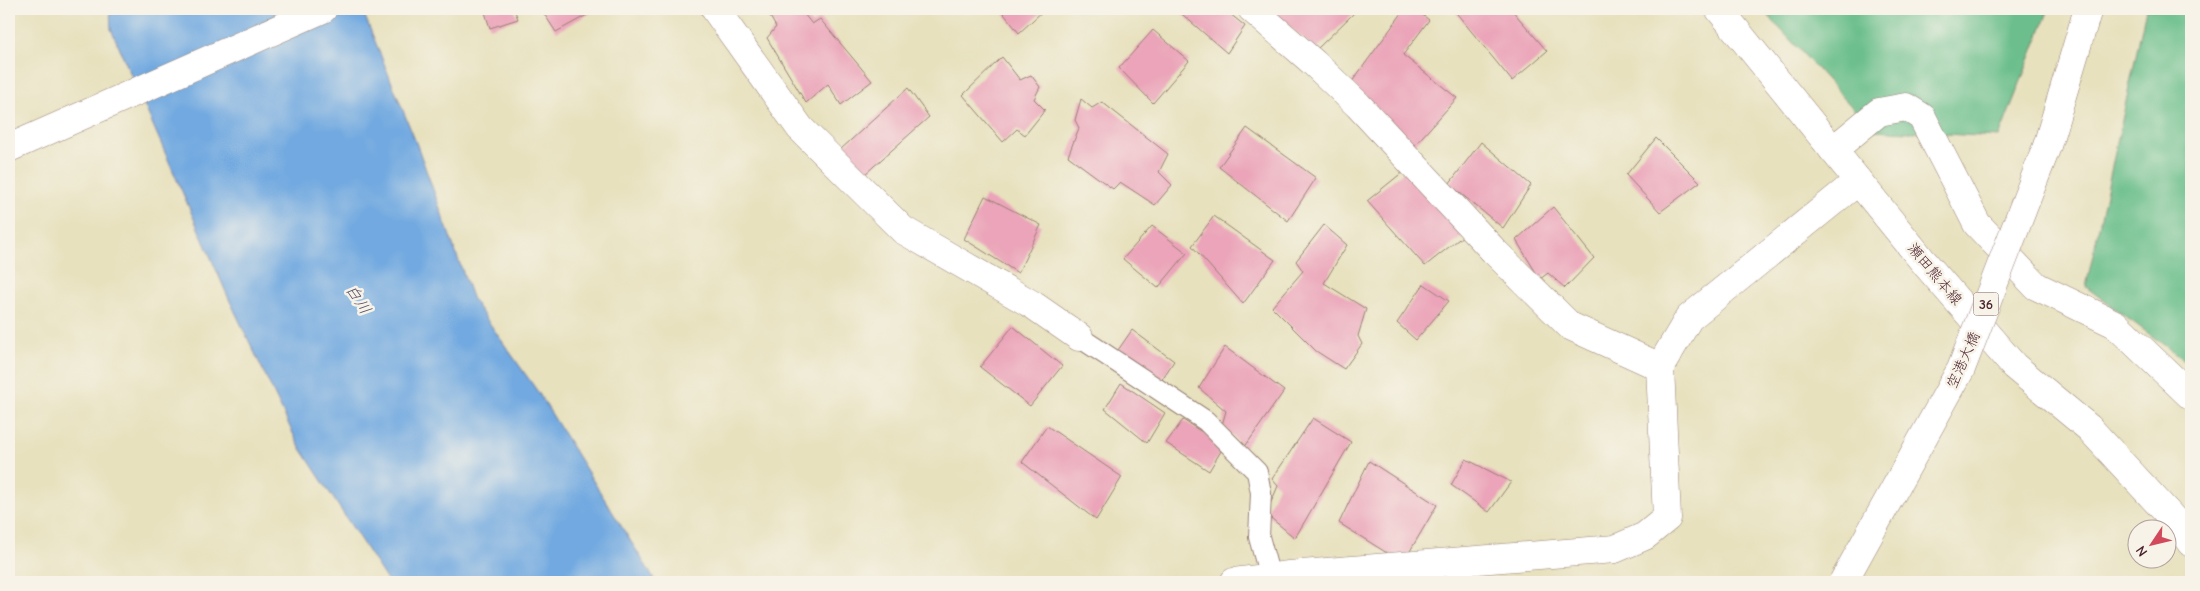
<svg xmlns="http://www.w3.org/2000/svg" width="2200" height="591" font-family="'Comic Neue','Klee One',sans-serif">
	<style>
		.forest { fill: #6cbf8c; stroke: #5b6f5c }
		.water { fill: #71a9e0; stroke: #5e6486 }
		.building { fill: #eba4b9 }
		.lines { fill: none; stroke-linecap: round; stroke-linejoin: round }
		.lane-casing { stroke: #988074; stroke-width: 22 }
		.street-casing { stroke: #988074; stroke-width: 29 }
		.secondary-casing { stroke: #988074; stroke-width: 29 }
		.lane { stroke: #fff; stroke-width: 20 }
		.street { stroke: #fff; stroke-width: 28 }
		.secondary { stroke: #fff; stroke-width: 28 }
		.primary-bridge-casing { stroke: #988074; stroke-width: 29; stroke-linecap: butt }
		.primary-bridge { stroke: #fff; stroke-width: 28 }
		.labels { text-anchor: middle; stroke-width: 5; stroke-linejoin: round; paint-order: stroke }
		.shield { fill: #f7f3e8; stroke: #7e5f64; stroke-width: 1 }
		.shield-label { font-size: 14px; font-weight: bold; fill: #4a1f2b }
		.street-label { font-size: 15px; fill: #4a1f2b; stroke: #f7f3e8 }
		.water-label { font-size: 16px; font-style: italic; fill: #584f6a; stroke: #f7f3e8 }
	</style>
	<rect width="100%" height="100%" fill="#f7f3e8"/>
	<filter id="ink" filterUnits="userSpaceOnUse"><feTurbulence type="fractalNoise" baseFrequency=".02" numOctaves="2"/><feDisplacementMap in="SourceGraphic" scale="10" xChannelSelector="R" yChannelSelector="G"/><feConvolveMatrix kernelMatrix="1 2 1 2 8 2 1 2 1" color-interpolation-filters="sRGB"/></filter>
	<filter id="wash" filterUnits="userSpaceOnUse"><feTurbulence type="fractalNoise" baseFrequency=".0096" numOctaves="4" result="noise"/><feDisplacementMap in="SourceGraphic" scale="20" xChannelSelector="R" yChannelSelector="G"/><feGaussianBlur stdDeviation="1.12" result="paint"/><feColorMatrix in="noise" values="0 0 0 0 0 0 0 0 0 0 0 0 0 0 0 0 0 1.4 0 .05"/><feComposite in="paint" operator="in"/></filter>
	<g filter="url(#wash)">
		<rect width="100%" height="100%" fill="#e7e1be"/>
		<path class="forest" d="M1762 9H2049L1999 137 1873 130Z
			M2146 9H2191V365L2086 287Z"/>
		<path class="water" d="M110 9H362L417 145 473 300 538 392 656 582H388L298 444 229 299 111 29Z"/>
		<g id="blocks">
			<path class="building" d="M484 9H514L518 19 490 28Z
				M541 9H596V10L556 32Z
				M774 9H800L812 24 820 19 872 81 841 105 828 84 806 103 767 38 776 27 768 13Z
				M1000 9H1045L1019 33Z
				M1176 9H1224L1245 26 1227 53Z
				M1270 9H1352L1355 12 1316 50Z
				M1405 9H1415L1429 20 1403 55 1457 98 1414 146 1351 83Z
				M1453 9H1511L1547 51 1512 81Z
				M1153 30 1189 61 1153 103 1119 68Z
				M1002 57 1020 80 1031 75 1040 87 1034 99 1045 110 1025 135 1017 129 1003 142 963 95Z
				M908 88 929 117 864 175 840 150Z
				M1081 99 1092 108 1102 102 1168 154 1159 172 1172 185 1155 205 1120 182 1113 189 1068 156 1079 128 1075 120Z
				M1247 128 1316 178 1288 221 1219 167Z
				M1656 138 1700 182 1660 212 1626 175Z
				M1481 142 1531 185 1503 228 1449 184Z
				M1404 171 1468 232 1425 266 1367 201Z
				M985 196 1041 225 1018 273 964 239Z
				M1553 207 1594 258 1565 288 1548 273 1540 279 1516 240Z
				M1214 216 1275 260 1243 304 1192 246Z
				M1324 225 1347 245 1324 283 1366 309 1358 336 1362 344 1344 369 1316 351 1272 307 1303 271 1296 261Z
				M1152 226 1187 253 1158 288 1123 259Z
				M1424 284 1449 301 1416 340 1397 323Z
				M1013 326 1062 366 1030 406 980 367Z
				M1132 330 1174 361 1157 387 1116 353Z
				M1225 347 1284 391 1244 448 1222 425 1226 411 1199 388Z
				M1121 383 1165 413 1147 443 1105 409Z
				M1313 418 1351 442 1295 538 1266 514 1278 486 1272 479Z
				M1183 420 1224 446 1209 471 1166 443Z
				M1047 426 1122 477 1096 520 1022 462Z
				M1466 459 1511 482 1489 512 1451 485Z
				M1369 461 1437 505 1403 563 1339 523Z"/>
		</g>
	</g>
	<g filter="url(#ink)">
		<use href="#blocks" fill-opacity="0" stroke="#988074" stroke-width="1"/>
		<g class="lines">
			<g class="lane-casing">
				<path id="lane" d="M1079 337 1206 421 1257 472 1261 493 1259 537 1270 577"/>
			</g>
			<g class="street-casing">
				<path id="street" d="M715 9 800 128 903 230 1033 305 1079 337
					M1252 9 1314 63 1358 105 1494 251 1570 326 1660 367
					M9 148 323 9
					M1833 150 1879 112 1906 107 1922 117 1977 224 2036 286 2115 324 2191 396
					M1234 582 1289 575 1615 549 1645 536 1667 518 1660 367 1689 318 1858 181"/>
			</g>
			<g class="secondary-casing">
				<path id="secondary" d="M1719 9 1923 261 2014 366 2089 428 2174 520 2191 543"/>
			</g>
			<use href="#lane" class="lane"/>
			<use href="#street" class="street"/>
			<use href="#secondary" class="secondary"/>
			<g class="primary-bridge-casing">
				<path id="primary-bridge" d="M1843 582 1961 369 2047 146 2088 9"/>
			</g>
			<use href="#primary-bridge" class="primary-bridge"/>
		</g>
	</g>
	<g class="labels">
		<rect class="shield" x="1973.5" y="292.5" width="25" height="23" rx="4"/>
		<g class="shield-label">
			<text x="1986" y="309">36</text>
		</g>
		<g class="street-label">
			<text transform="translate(1935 274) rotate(50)" y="5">瀬田熊本線</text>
			<text transform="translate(1963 360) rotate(-66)" y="5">空港大橋</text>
		</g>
		<g class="water-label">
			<text transform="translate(359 299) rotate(57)" y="6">白川</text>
		</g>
	</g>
	<rect width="2200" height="591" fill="none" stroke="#f7f3e8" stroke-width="30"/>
	<g transform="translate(2152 544) rotate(235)"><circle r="24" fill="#f7f3e8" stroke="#b29e9c"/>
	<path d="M0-4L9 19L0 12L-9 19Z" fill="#d1495b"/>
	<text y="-8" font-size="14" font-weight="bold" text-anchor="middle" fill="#4a1f2b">N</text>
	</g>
</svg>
